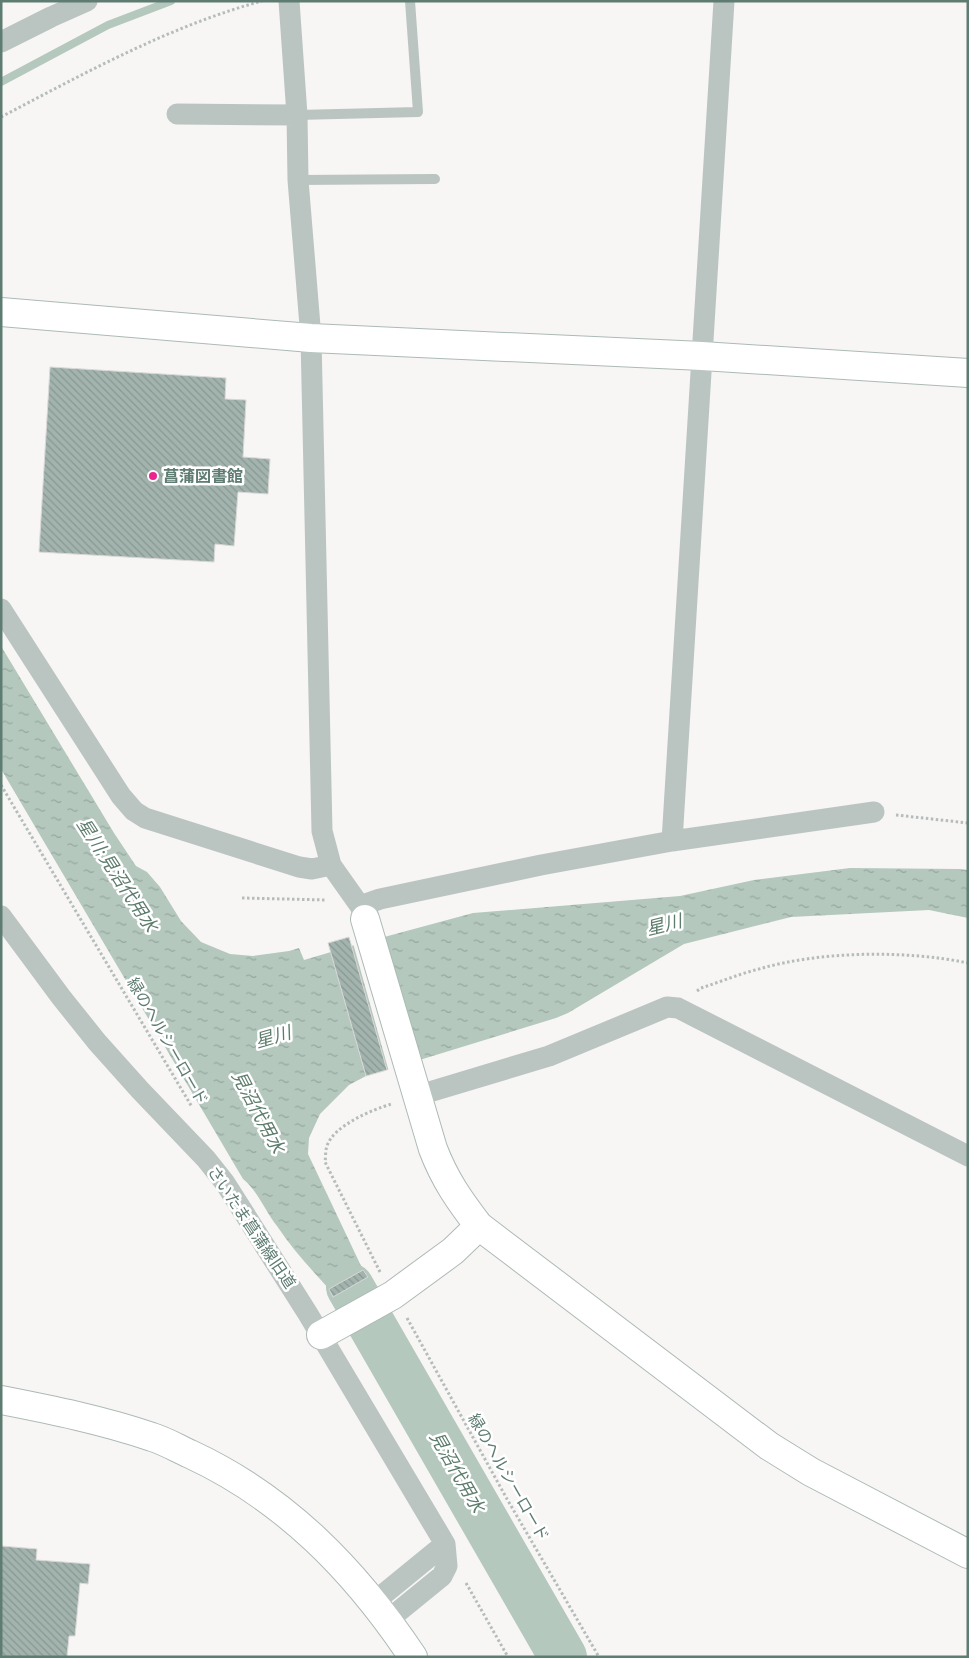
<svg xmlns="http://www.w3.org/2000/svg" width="969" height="1658" font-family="Barlow,'Noto Sans JP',sans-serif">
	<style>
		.water { fill: url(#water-ripples) }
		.pier { fill: #f8f6f5 }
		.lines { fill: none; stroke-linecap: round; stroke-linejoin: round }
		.stream { stroke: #b4c8be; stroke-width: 8 }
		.river { stroke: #b4c8be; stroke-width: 48 }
		.building { fill: url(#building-back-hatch); stroke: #dad8d8 }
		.secondary-casing { stroke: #acbab5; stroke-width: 30 }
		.path { stroke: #b5bdbb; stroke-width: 3; stroke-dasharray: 2.5 2.5; stroke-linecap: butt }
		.lane { stroke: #bac5c1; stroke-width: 10 }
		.street { stroke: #bac5c1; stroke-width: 21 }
		.secondary { stroke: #fff; stroke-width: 28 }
		.poi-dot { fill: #ec228f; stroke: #fff; stroke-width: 2 }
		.labels { text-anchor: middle; stroke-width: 5; stroke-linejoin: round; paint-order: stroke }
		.poi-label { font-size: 16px; font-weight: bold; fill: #5e7c72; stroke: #fff; text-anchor: start }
		.street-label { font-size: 16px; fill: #5e7c72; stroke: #fff }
		.water-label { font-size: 18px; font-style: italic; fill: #5d7c6c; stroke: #fff }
	</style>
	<defs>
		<pattern id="water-ripples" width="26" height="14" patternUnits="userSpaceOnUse" patternTransform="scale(1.25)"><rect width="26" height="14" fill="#b4c8be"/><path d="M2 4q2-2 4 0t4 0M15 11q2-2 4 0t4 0" fill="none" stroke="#96a79f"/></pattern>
		<pattern id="building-back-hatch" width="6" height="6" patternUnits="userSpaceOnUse" patternTransform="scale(1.25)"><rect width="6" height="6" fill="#a3b4ae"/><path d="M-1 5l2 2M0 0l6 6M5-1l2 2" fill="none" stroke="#889792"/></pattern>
	</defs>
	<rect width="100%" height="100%" fill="#f8f6f5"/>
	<path class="water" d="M1 646 114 833 136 866 147 872 160 887 181 921 201 942 230 954 253 956 289 951 299 948 304 960 331 952 366 1076 349 1085 320 1114 309 1138 308 1154 363 1270 329 1289C311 1269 292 1249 277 1226 265 1211 258 1191 243 1179L1 769Z
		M850 868 960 869 968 870V918L929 910 791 917 684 944 568 1013 556 1018 387 1070 351 946 473 913 680 896 754 880Z"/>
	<path class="pier" d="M383 935 419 1062 389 1072 353 943Z"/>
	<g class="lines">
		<path class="stream" d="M1 82 108 25 171 1"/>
		<path class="river" d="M350 1287 563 1657"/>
	</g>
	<path class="building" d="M50 367 226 378 225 399 246 400 243 457 270 459 268 494 238 492 234 546 215 544 214 562 39 552Z
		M349 937 387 1070 366 1076 328 943Z
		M363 1270 368 1277 333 1297 329 1289Z
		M1 1546 37 1549 36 1560 90 1564 88 1584 80 1583 75 1636H69L67 1657H1Z"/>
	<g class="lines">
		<g class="secondary-casing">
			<path id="secondary" d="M1 312 311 338 702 356 968 373
				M365 919 433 1149C445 1180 459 1200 479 1226L769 1446 811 1472 968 1554
				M321 1335 393 1295 453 1251 479 1226
				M1 1400C52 1410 102 1420 152 1437 165 1441 177 1448 190 1454 285 1498 355 1570 413 1657"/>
		</g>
		<path class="path" d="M1 117C85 73 170 26 262 1
			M1 785 192 1107
			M896 815 968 823
			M242 898 327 900
			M697 991 701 988C720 982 739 974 759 969 820 951 906 950 968 963
			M380 1272 325 1162C326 1157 325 1151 327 1146 333 1126 373 1109 392 1104
			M407 1318 507 1499 599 1657
			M466 1583 508 1657"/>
		<path class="lane" d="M297 115 418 112 410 1
			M298 180 435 179"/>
		<path class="street" d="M289 1 297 115 298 180 311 338 322 831 331 865 360 906 365 919
			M1 42 51 17 87 1
			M177 114 297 115
			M1 609 121 796 134 811 145 818 299 867 312 869 331 865
			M672 841 724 1
			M360 906 380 899 541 865 672 841 874 812
			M1 916 61 997 97 1042 140 1090 206 1159 225 1183 308 1314 445 1544 447 1566 442 1576 388 1620
			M416 1096 549 1056 667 1007 678 1008 968 1156
			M374 1602 445 1544"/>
		<use href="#secondary" class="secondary"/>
	</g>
	<circle class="poi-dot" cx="153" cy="476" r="5"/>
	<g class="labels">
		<g class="poi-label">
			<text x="163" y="482">菖蒲図書館</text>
		</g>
		<g class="street-label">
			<text transform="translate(168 1041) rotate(60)" y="6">緑のヘルシーロード</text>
			<text transform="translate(252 1227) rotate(56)" y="6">さいたま菖蒲線旧道</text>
			<text transform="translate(509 1477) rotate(60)" y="6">緑のヘルシーロード</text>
		</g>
		<g class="water-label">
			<text transform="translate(117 875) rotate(57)" y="6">星川;見沼代用水</text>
			<text transform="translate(664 925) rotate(-14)" y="6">星川</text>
			<text transform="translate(273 1037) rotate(-16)" y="6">星川</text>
			<text transform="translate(258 1112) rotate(62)" y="6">見沼代用水</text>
			<text transform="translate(457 1472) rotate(60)" y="6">見沼代用水</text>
		</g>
	</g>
	<rect width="969" height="1658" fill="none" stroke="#5e7c72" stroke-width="5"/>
</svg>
